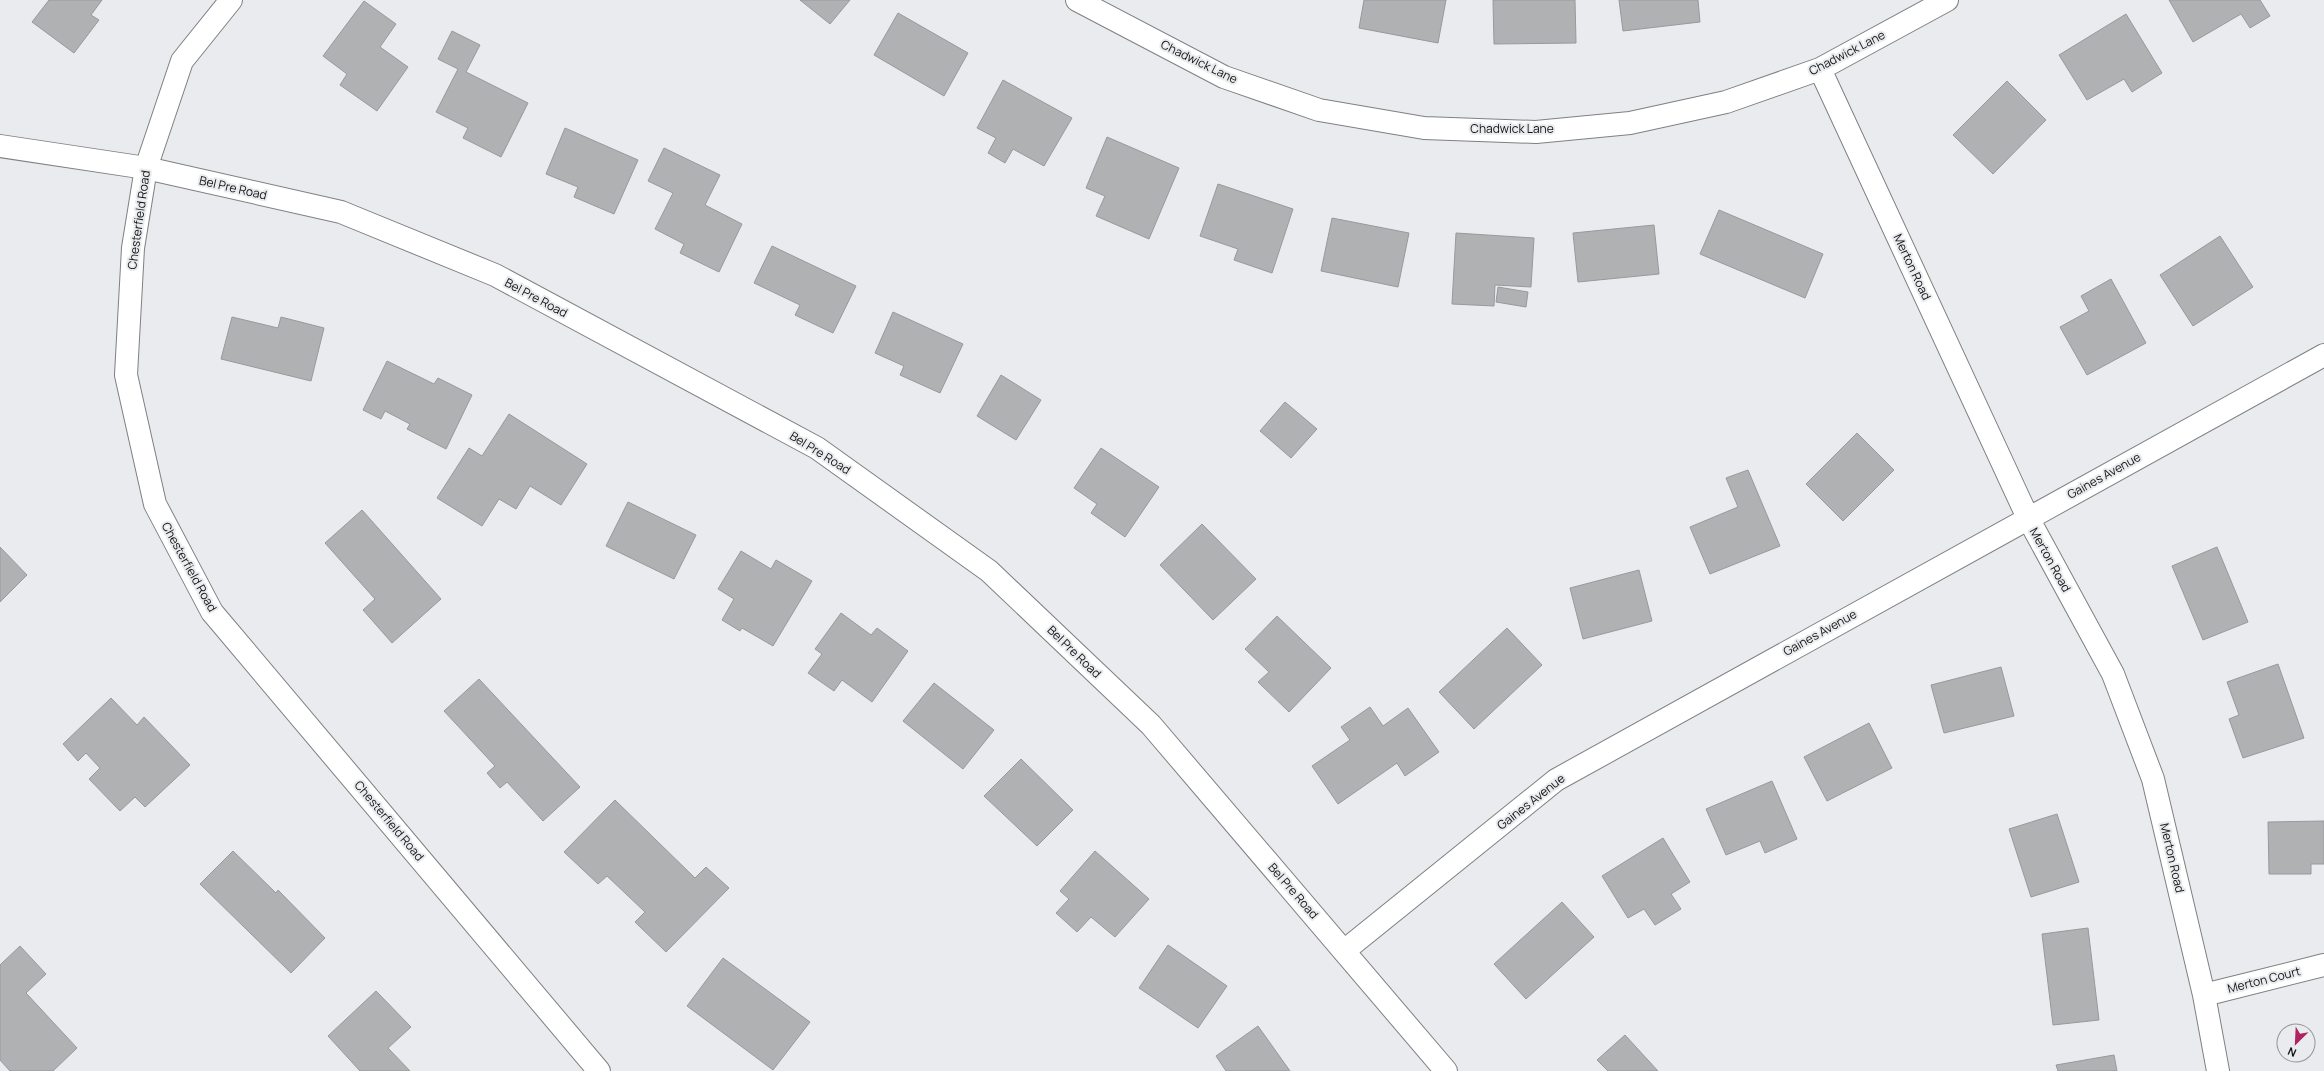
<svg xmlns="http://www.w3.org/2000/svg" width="2324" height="1071" font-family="Manrope,sans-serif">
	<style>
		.building { fill: #afb1b3; stroke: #97999b }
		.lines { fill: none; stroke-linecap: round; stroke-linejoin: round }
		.minor-casing { stroke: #7e8082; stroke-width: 24 }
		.tertiary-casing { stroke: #7e8082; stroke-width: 24 }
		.secondary-casing { stroke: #7e8082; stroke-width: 24 }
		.minor { stroke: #fff; stroke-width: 22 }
		.tertiary { stroke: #fff; stroke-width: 22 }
		.secondary { stroke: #fff; stroke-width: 22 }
		.labels { text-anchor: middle; stroke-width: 4; stroke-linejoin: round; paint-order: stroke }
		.street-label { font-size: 12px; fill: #121313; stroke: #e9ebee }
	</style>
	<rect width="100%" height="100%" fill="#e9ebee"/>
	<path class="building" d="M49 0H102L91 15 99 20 74 53 32 22Z
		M800 0H850L830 24Z
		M1364 0H1446L1438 43 1359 28Z
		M1493 0H1575L1576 43 1494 44Z
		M1619 0H1698L1700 22 1623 31Z
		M2169 0H2260L2270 16 2250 28 2241 14 2193 42Z
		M364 1 396 24 380 47 408 67 377 111 340 85 347 74 323 56Z
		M898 13 968 53 944 96 874 55Z
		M2126 14 2162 73 2132 92 2124 79 2087 100 2059 55Z
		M452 31 480 45 466 72 528 103 501 157 463 138 468 128 436 112 458 69 438 59Z
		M1003 80 1072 118 1044 166 1013 149 1005 163 988 153 996 138 977 128Z
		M2007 81 2046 120 1993 174 1953 135Z
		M565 128 638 160 614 214 574 197 578 187 546 174Z
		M1107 137 1179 168 1149 239 1096 216 1105 196 1086 188Z
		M664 148 720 175 705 205 742 224 719 272 680 253 684 244 655 229 673 193 648 181Z
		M1218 184 1293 209 1272 273 1234 260 1238 249 1200 236Z
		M1719 210 1823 254 1805 298 1700 254Z
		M1332 218 1409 233 1398 287 1321 271Z
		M1654 225 1659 274 1578 282 1573 233Z
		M1456 233 1534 238 1531 287 1495 285 1494 306 1452 304Z
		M2220 236 2253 287 2193 326 2160 275Z
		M772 246 856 286 833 333 795 315 800 305 754 283Z
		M2111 279 2146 343 2087 375 2060 327 2089 311 2081 296Z
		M1498 287 1528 292 1526 307 1496 302Z
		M893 312 963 344 940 393 900 375 904 366 875 353Z
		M232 317 278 328 281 317 324 328 311 381 221 359Z
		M387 361 434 384 438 378 472 395 446 449 407 429 410 424 385 411 381 419 363 410Z
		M1001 375 1041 400 1016 440 977 416Z
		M1285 402 1317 429 1291 458 1260 431Z
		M509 414 587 464 561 505 530 486 516 509 499 499 482 526 437 498 469 448 482 456Z
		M1857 433 1894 470 1843 521 1806 484Z
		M1101 448 1159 487 1125 537 1091 513 1097 504 1074 488Z
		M1748 470 1780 546 1710 574 1690 527 1738 507 1726 478Z
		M628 502 696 535 674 579 606 546Z
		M362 510 441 599 392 643 363 610 375 599 325 543Z
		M1202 524 1256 579 1213 620 1160 565Z
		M0 547 27 575 0 602Z
		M2217 547 2248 622 2203 640 2172 566Z
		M741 551 771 569 776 560 812 581 773 646 742 628 740 631 722 620 734 599 718 589Z
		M1639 570 1652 621 1583 639 1570 588Z
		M841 613 871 635 877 628 908 651 872 702 842 680 834 691 808 673 822 654 815 649Z
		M1277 616 1331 668 1289 712 1258 682 1269 672 1245 649Z
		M1507 628 1542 665 1474 729 1439 692Z
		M2278 664 2304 738 2243 758 2229 719 2239 715 2227 682Z
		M2001 667 2014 716 1944 733 1931 685Z
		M479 679 580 787 543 821 507 782 500 788 487 773 495 766 444 711Z
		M934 683 994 730 963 769 903 721Z
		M111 698 137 725 144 717 190 765 145 807 135 797 120 811 89 779 100 768 86 753 78 761 63 744Z
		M1370 707 1383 726 1408 708 1439 752 1405 776 1397 763 1338 804 1312 766 1350 740 1341 727Z
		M1869 723 1892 768 1827 801 1804 757Z
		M1021 759 1073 810 1037 846 984 796Z
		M1772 781 1797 839 1765 853 1760 841 1726 855 1706 809Z
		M615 800 695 878 706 867 729 888 666 952 635 922 645 912 607 876 598 884 564 852Z
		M2057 814 2079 882 2031 897 2009 829Z
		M2324 821V864H2311V874H2269L2268 822Z
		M1663 838 1690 882 1671 894 1681 909 1655 925 1644 909 1628 918 1602 876Z
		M233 851 276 893 278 890 325 938 291 973 200 884Z
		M1095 851 1149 899 1115 937 1091 917 1077 932 1056 913 1069 899 1060 891Z
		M1562 902 1594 937 1526 999 1494 964Z
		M2088 928 2099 1020 2053 1025 2042 934Z
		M1168 945 1227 986 1198 1028 1139 988Z
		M20 946 46 974 26 993 77 1048 53 1071H10L0 1060V965Z
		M723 958 810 1022 773 1070 687 1006Z
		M376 991 411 1027 388 1048 410 1071H360L328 1036Z
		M1258 1026 1290 1071H1226L1216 1056Z
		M1625 1035 1658 1071H1608L1597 1060Z
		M2114 1055 2117 1071H2058L2056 1065Z"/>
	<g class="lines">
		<g class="minor-casing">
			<path id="minor" d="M1077 0 1224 77 1319 110 1424 128 1536 132 1630 123 1726 102 1820 69 1947 0
				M1820 69 2028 518 2113 674 2153 779 2204 995 2218 1071
				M146 168 133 248 126 375 155 504 212 612 599 1071
				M1344 951 1556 780 2324 355
				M2204 995 2324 965"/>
		</g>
		<g class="tertiary-casing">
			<path id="tertiary" d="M146 168 182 61 231 0"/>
		</g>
		<g class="secondary-casing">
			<path id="secondary" d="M0 146 146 168 341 212 495 275 817 448 989 571 1151 725 1446 1071"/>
		</g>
		<use href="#minor" class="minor"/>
		<use href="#tertiary" class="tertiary"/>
		<use href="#secondary" class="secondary"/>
	</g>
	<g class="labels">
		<g class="street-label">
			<text transform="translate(1847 53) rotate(-27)" y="4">Chadwick Lane</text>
			<text transform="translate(1199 62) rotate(26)" y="4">Chadwick Lane</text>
			<text x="1512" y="133">Chadwick Lane</text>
			<text transform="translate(233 188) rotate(13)" y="4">Bel Pre Road</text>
			<text transform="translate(139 220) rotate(-82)" y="4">Chesterfield Road</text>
			<text transform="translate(1912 267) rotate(65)" y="4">Merton Road</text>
			<text transform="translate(536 298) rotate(28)" y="4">Bel Pre Road</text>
			<text transform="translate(820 453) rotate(32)" y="4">Bel Pre Road</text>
			<text transform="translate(2104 476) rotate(-29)" y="4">Gaines Avenue</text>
			<text transform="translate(2050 560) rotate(61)" y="4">Merton Road</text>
			<text transform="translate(189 567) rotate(61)" y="4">Chesterfield Road</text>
			<text transform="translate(1820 633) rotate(-29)" y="4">Gaines Avenue</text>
			<text transform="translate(1074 652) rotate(44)" y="4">Bel Pre Road</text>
			<text transform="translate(1531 802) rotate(-38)" y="4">Gaines Avenue</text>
			<text transform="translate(389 821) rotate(50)" y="4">Chesterfield Road</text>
			<text transform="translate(2172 858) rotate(77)" y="4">Merton Road</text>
			<text transform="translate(1293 891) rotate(49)" y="4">Bel Pre Road</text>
			<text transform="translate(2264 980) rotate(-14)" y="4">Merton Court</text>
		</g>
	</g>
	<g transform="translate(2296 1043) rotate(204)"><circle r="19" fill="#e9ebee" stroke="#939596"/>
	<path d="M0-3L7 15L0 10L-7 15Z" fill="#ae2362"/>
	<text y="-6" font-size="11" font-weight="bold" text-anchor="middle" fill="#121313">N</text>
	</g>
</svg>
